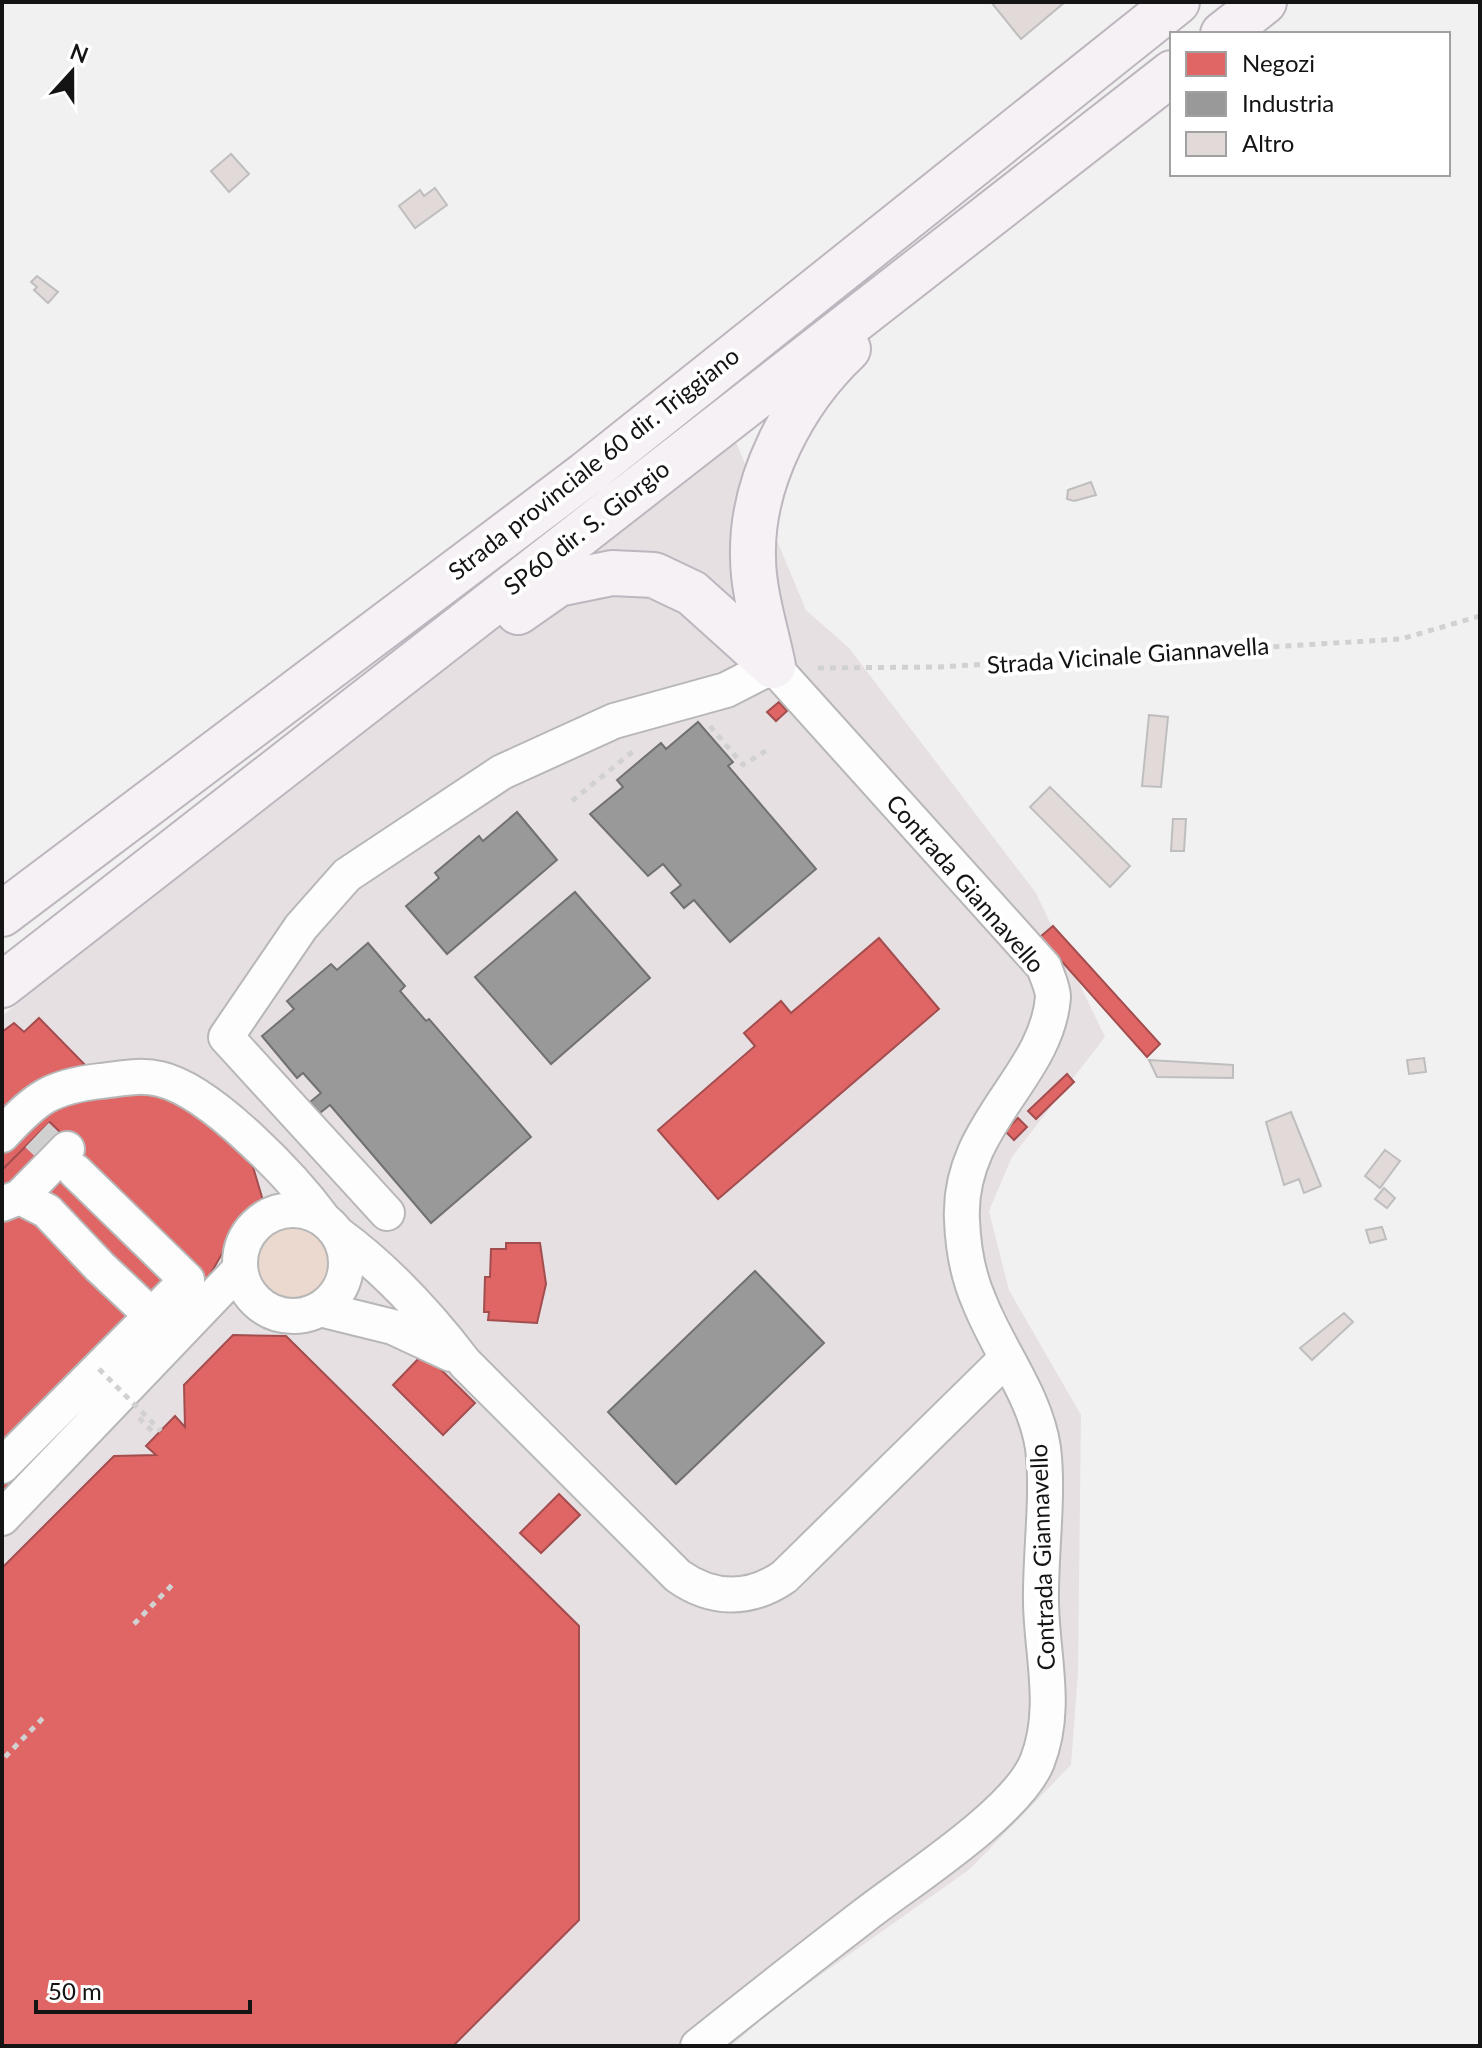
<svg xmlns="http://www.w3.org/2000/svg" width="1482" height="2048" font-family="Lato,sans-serif">
	<style>
		.built { fill: #e7e0e3 }
		.green { fill: #ebd8ce }
		.shops { fill: #e06666; stroke: #a34d4e; stroke-width: 2 }
		.industry { fill: #999; stroke: #717171; stroke-width: 2 }
		.building { fill: #e2d9d9; stroke: #bfbebe; stroke-width: 2 }
		.lines { fill: none; stroke-linecap: round; stroke-linejoin: round }
		.minor-tunnel { stroke: #d1d0d0; stroke-width: 34; stroke-dasharray: 34 17; stroke-linecap: butt }
		.minor-casing { stroke: #b8b7b7; stroke-width: 38 }
		.major-casing { stroke: #beb6bf; stroke-width: 48 }
		.path { stroke: #d2d1d2; stroke-width: 5; stroke-dasharray: 6 6; stroke-linecap: butt }
		.minor { stroke: #fdfdfd; stroke-width: 34 }
		.major { stroke: #f5f1f5; stroke-width: 44 }
		.path-bridge { stroke: #d2d1d2; stroke-width: 5; stroke-dasharray: 6 6; stroke-linecap: butt }
		.labels { text-anchor: middle; stroke-width: 8; stroke-linejoin: round; paint-order: stroke }
		.street-label { font-size: 24px; fill: #151415; stroke: #fff }
	</style>
	<rect width="100%" height="100%" fill="#f2f1f1"/>
	<path class="built" d="M736 442 806 610 849 648 1036 893 1105 1037 1012 1157 989 1211 1009 1290 1081 1415 1078 1673 1071 1765 970 1869 781 2003 731 2046H2V1016Z"/>
	<path class="green" d="M254 1261a38 38 0 1 1 76 0a38 38 0 1 1-76 0Z"/>
	<path class="shops" d="M779 702 787 711 776 721 767 712Z
		M1053 926 1160 1044 1147 1057 1040 937Z
		M879 938 939 1009 718 1199 658 1130 755 1046 744 1033 781 1001 791 1013Z
		M39 1018 89 1069 125 1066 227 1135 253 1167 264 1204 243 1217 207 1280 124 1372 2 1494V1032L14 1023 24 1032Z
		M1067 1074 1074 1082 1036 1119 1028 1111Z
		M1018 1118 1027 1127 1014 1140 1005 1131Z
		M50 1122 207 1280 124 1372 2 1494V1170Z
		M506 1243H540L546 1284 537 1323 488 1320 489 1312H484L485 1277H490L491 1249H506Z
		M233 1335 286 1336 579 1626V1920L453 2046H2V1568L114 1456 156 1455 146 1446 175 1416 185 1427 184 1385Z
		M424 1353 475 1403 443 1435 393 1385Z
		M559 1494 580 1515 541 1553 520 1533Z"/>
	<path class="industry" d="M698 722 733 762 728 766 816 869 730 942 694 900 684 908 671 893 681 885 663 864 648 876 590 814 623 787 617 780 661 743 666 749Z
		M517 812 557 860 447 954 406 906 439 878 435 873 479 836 483 841Z
		M575 892 650 978 551 1064 475 977Z
		M368 943 405 986 400 991 426 1021 429 1019 531 1137 431 1223 330 1105 320 1113 310 1102 321 1093 303 1073 297 1078 262 1036 294 1009 287 1001 331 964 337 970Z
		M755 1271 824 1343 676 1484 608 1412Z"/>
	<path class="building" d="M991 2H1065L1021 39Z
		M231 154 249 174 229 192 211 171Z
		M435 188 447 205 415 228 399 206 420 190 424 196Z
		M37 276 58 292 48 303 34 290 37 287 31 282Z
		M1091 482 1096 495 1074 501 1067 499 1068 490Z
		M1149 715 1168 717 1161 787 1142 786Z
		M1050 787 1130 866 1110 887 1030 807Z
		M1173 819H1186L1184 851H1171Z
		M1424 1058 1426 1072 1409 1074 1407 1060Z
		M1149 1060 1233 1065V1078L1157 1077Z
		M1291 1112 1321 1186 1304 1193 1299 1179 1284 1185 1266 1122Z
		M1385 1150 1400 1161 1380 1188 1365 1176Z
		M1384 1188 1395 1198 1387 1208 1375 1199Z
		M1382 1227 1386 1239 1370 1243 1366 1230Z
		M1344 1313 1353 1322 1312 1360 1300 1348Z"/>
	<g class="lines">
		<path class="minor-tunnel" d="M37 1135 75 1171"/>
		<g class="minor-casing">
			<path id="minor" d="M2 1135C36 1098 50 1087 100 1081 120 1079 140 1074 160 1079 212 1091 294 1179 325 1221
				M20 1197 67 1149
				M2 1204 20 1197 47 1211 100 1267 152 1316
				M240 1263a53 53 0 1 1 106 0a53 53 0 1 1-106 0Z
				M387 1213 226 1037 301 927 347 875 502 772 614 721 726 690 773 666 1044 967C1047 976 1053 988 1053 997 1047 1077 957 1125 962 1220 963 1247 968 1276 979 1301 998 1350 1035 1395 1043 1448 1049 1495 1040 1555 1041 1603 1042 1657 1058 1709 1037 1762 1016 1813 910 1880 865 1915 809 1958 753 2002 698 2046
				M338 1234C386 1269 429 1316 465 1363L678 1576C712 1600 749 1601 784 1577L1007 1358
				M320 1309 393 1327 451 1354
				M2 1466 187 1280 75 1171
				M2 1518 240 1269"/>
		</g>
		<g class="major-casing">
			<path id="major" d="M1223 34 1264 2
				M518 612 558 584 612 573 654 575 692 593 773 666
				M773 666C766 631 753 592 753 557 751 481 794 400 848 349
				M2 914 586 474 1177 2
				M2 985 1172 73"/>
		</g>
		<path class="path" d="M818 668 939 667 1401 639 1480 616
			M710 726 743 765 767 750
			M572 801 637 748
			M139 1418 156 1435
			M134 1624 173 1584
			M5 1757 44 1717"/>
		<use href="#minor" class="minor"/>
		<use href="#major" class="major"/>
		<path class="path-bridge" d="M99 1369 161 1431"/>
	</g>
	<g class="labels">
		<g class="street-label">
			<text transform="translate(594 464) rotate(-38)" y="8">Strada provinciale 60 dir. Triggiano</text>
			<text transform="translate(587 528) rotate(-38)" y="8">SP60 dir. S. Giorgio</text>
			<text transform="translate(1128 656) rotate(-4)" y="8">Strada Vicinale Giannavella</text>
			<text transform="translate(965 884) rotate(49)" y="8">Contrada Giannavello</text>
			<text transform="translate(1043 1557) rotate(-92)" y="8">Contrada Giannavello</text>
		</g>
	</g>
	<rect width="1482" height="2048" fill="none" stroke="#151415" stroke-width="8"/>
	<rect x="1170" y="32" width="280" height="144" fill="#ffffff" stroke="#a1a1a1" stroke-width="2"/>
	<rect x="1186" y="52" width="40" height="24" fill="#e06666" stroke="#a1a1a1" stroke-width="2"/>
	<text x="1242" y="72" font-size="24" fill="#151415">Negozi</text>
	<rect x="1186" y="92" width="40" height="24" fill="#999999" stroke="#a1a1a1" stroke-width="2"/>
	<text x="1242" y="112" font-size="24" fill="#151415">Industria</text>
	<rect x="1186" y="132" width="40" height="24" fill="#e2d9d9" stroke="#a1a1a1" stroke-width="2"/>
	<text x="1242" y="152" font-size="24" fill="#151415">Altro</text>
	<g transform="translate(72 72) rotate(21)" stroke="#ffffff" stroke-width="6" paint-order="stroke">
	<path d="M0-6L14 30L0 20L-14 30Z" fill="#151415"/>
	<text y="-12" font-size="22" font-weight="bold" text-anchor="middle" fill="#151415">N</text>
	</g>
	<path d="M36 2000v12h214v-12" fill="none" stroke="#151415" stroke-width="4"/>
	<text x="48" y="2000" font-size="24" fill="#151415" stroke="#ffffff" stroke-width="6" paint-order="stroke">50 m</text>
</svg>
